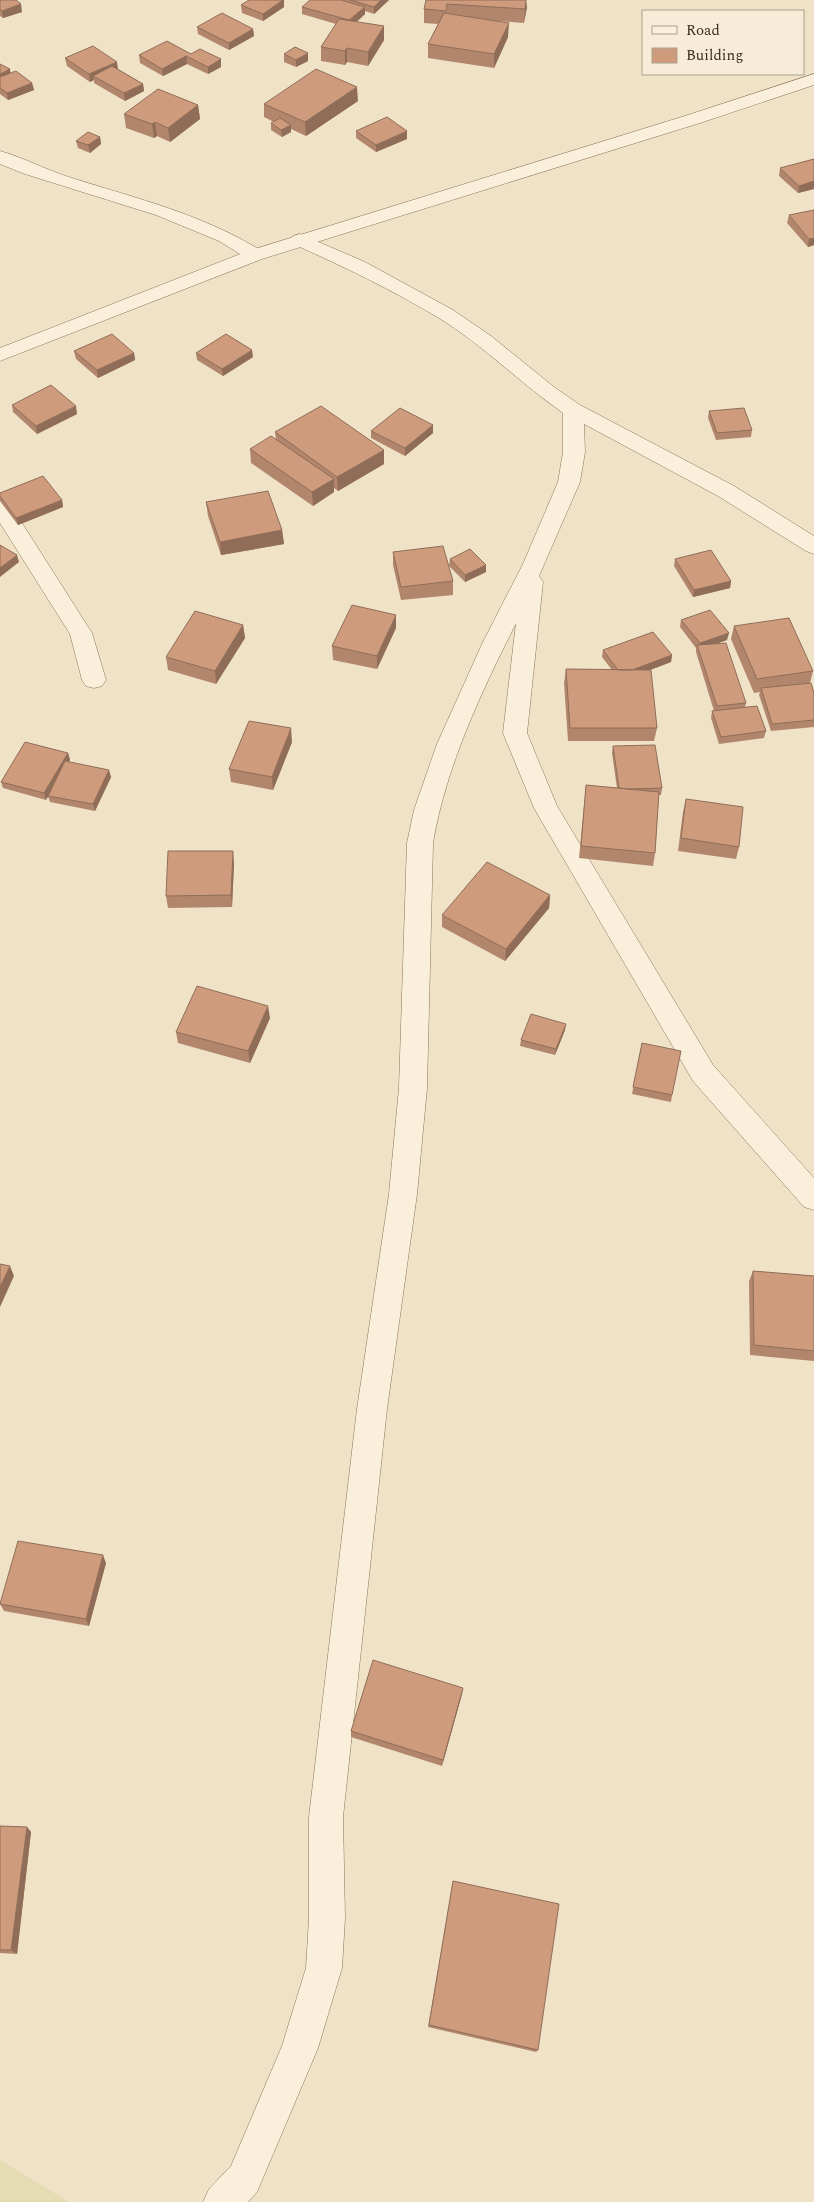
<svg xmlns="http://www.w3.org/2000/svg" width="814" height="2202" font-family="Spectral,serif">
	<style>
		.farmland { fill: #e5dcb4 }
		.lines { fill: none; stroke-linecap: round; stroke-linejoin: round }
		.minor-casing { stroke: #8c745c; stroke-width: 1 }
		.tertiary-casing { stroke: #8c745c; stroke-width: 1 }
		.minor { fill: #faefdb; fill-rule: evenodd }
		.tertiary { fill: #faefdb; fill-rule: evenodd }
		.wall { fill: #b1866c }
		.shaded-wall { fill: #906d58 }
		.building { fill: #ce9c7d; stroke: #906d58 }
	</style>
	<rect width="100%" height="100%" fill="#efe2c7"/>
	<path class="farmland" d="M0 2160 69 2202H0Z"/>
	<g class="lines">
		<g class="minor-casing">
			<path id="minor" d="M0 151C25 158 48 171 72 178 141 200 199 213 262 251L265 255 262 259 255 261 248 259 219 241 156 215 25 174 0 164Z
				M300 234 365 262 453 310 491 336 554 387 580 405 734 486 814 536V554L806 551 718 496 584 424 585 452 580 482 539 576 543 582 527 733 557 806 713 1065 814 1178V1210L804 1207 693 1081 534 808 503 733 516 623C481 693 446 766 433 843L427 1088 417 1194 387 1409 343 1817 345 1918 342 1968 318 2048 257 2192 248 2202H203L209 2189 231 2166 282 2046 306 1968 309 1918V1817L357 1409 389 1194 399 1088 407 843 414 810 437 744 482 644 523 564 558 482 563 452V413C520 383 483 345 439 318 392 290 343 266 293 244L290 240 293 236Z
				M0 499 8 501 92 633 106 680 102 686 94 688 86 686 82 680 70 634 0 523Z"/>
		</g>
		<g class="tertiary-casing">
			<path id="tertiary" d="M814 74V85L700 123 262 259 0 361V348L248 251 688 115Z"/>
		</g>
		<use href="#minor" class="minor"/>
		<use href="#tertiary" class="tertiary"/>
	</g>
	<path class="wall" d="M0 0 22 12 3 18 0 16Z
		M249 0H284V7L263 21 242 13 241 5Z
		M343 0H389L374 14 365 11V14L357 22 384 40 368 66 347 62 345 65 321 61V47L336 24 302 14V7L343 1Z
		M426 0 527 7 524 23 498 21 508 37 494 68 428 58V44L438 24 424 23V9Z
		M197 27 253 29 254 36 229 50 198 34Z
		M191 54 221 67 208 74 187 64 163 76 140 63 139 55Z
		M284 54 308 61 296 67 284 62Z
		M65 58 118 69 143 84 144 91 125 101 94 83V80L90 82 67 66Z
		M0 64 10 69V73L32 83 34 90 8 100 0 94Z
		M358 101 306 136 291 129V132L282 137 271 130V123L274 122 264 117V104Z
		M198 105 200 119 170 142 157 136 154 138 126 128 124 114Z
		M356 131 407 139 376 152 356 138Z
		M100 137 101 144 90 153 78 148 76 141Z
		M814 159V189L798 193 779 176 780 168Z
		M789 215 814 245 808 247 787 223Z
		M74 351 134 353 135 360 98 378 76 359Z
		M196 353 253 357 223 376 197 360Z
		M12 405 77 414 37 434 13 412Z
		M709 411 752 430 751 437 716 440 708 418Z
		M371 431 433 433 405 456 371 438Z
		M275 432 384 464 338 491 334 488V492L313 506 251 463 250 449 276 440Z
		M0 493 62 500 63 507 18 525 0 501Z
		M206 502 282 530 284 544 221 555 208 516Z
		M393 552 453 581V595L401 600 393 565Z
		M450 559 486 565V572L465 582 449 566Z
		M675 559 731 581 730 588 693 597 674 566Z
		M681 620 727 640 718 643 746 703 745 707 766 731 764 738 719 744 711 718 712 711H714L696 652V648L680 627Z
		M243 625 245 638 216 684 168 670 166 657Z
		M734 626 813 671 810 683 814 693V727L771 731 759 695 760 692 754 693 731 639Z
		M396 628 377 669 333 660 332 646Z
		M603 650 672 655 671 662 650 670 657 728 654 741H568L564 683 566 669 612 670 602 657Z
		M292 742 273 790 231 782 229 769Z
		M613 746 662 788 661 795H659L655 853 653 866 579 858 586 785 617 788 612 753Z
		M68 753 70 760 69 762 111 777 95 811 50 802 48 796 46 800 3 788 1 782Z
		M686 799 739 847 736 859 678 851 683 812Z
		M234 863 232 907 168 908 166 896Z
		M550 895 549 908 505 961 442 927V915Z
		M270 1018 250 1063 178 1043 176 1032Z
		M565 1030 555 1055 520 1046 521 1040Z
		M642 1043 672 1095 671 1102 632 1094Z
		M753 1271 814 1276V1361L750 1355 749 1281Z
		M106 1563 89 1626 4 1611 0 1604V1602Z
		M462 1694 442 1766 351 1737V1731Z
		M0 1826 27 1827 31 1832 17 1954 0 1953Z
		M453 1881 538 2050 536 2052 428 2027Z"/>
	<path class="shaded-wall" d="M283 0H284V7L263 21V14Z
		M381 0H389L374 14V7Z
		M526 0 527 7 524 23 525 9Z
		M21 4 22 12 3 18 2 11Z
		M365 7V14L349 28V21Z
		M509 23 508 37 494 68V54Z
		M384 26V40L368 66V52Z
		M253 29 254 36 229 50V43Z
		M347 48V62L345 65V51Z
		M308 53V61L296 67V60Z
		M186 56 187 64 163 76 162 69Z
		M221 59V67L208 74V67Z
		M117 62 118 69 93 76 94 80 90 82 89 74Z
		M10 69 11 77 0 82V74Z
		M32 83 34 90 8 100 7 93Z
		M143 84 144 91 125 101 124 93Z
		M357 87 358 101 306 136 305 122Z
		M198 105 200 119 170 142 168 128Z
		M155 122 157 136 154 138 152 124Z
		M291 125V132L282 137 281 130Z
		M407 131V139L376 152V145Z
		M100 137 101 144 90 153 88 145Z
		M814 181V189L798 193 799 186Z
		M814 238V245L808 247 809 239Z
		M252 350 253 357 223 376 222 369Z
		M134 353 135 360 98 378 97 370Z
		M76 406 77 414 37 434 36 426Z
		M433 425V433L405 456V448Z
		M384 450V464L338 491 337 477Z
		M334 479V492L313 506 312 492Z
		M62 500 63 507 18 525 16 518Z
		M282 530 284 544 221 555 220 542Z
		M17 555 19 562 0 577V568Z
		M486 565V572L465 582V575Z
		M731 581 730 588 693 597 694 590Z
		M396 615V628L377 669V656Z
		M243 625 245 638 216 684 215 671Z
		M729 633 727 640 698 650 700 643Z
		M672 655 671 662 621 681 622 674Z
		M291 728 292 742 273 790 272 777Z
		M68 753 70 760 46 800 44 793Z
		M109 770 111 777 95 811 93 804Z
		M233 851 234 863 232 907 231 895Z
		M550 895 549 908 505 961 506 949Z
		M268 1006 270 1018 250 1063 248 1051Z
		M566 1024 565 1030 555 1055 556 1049Z
		M10 1266 14 1276 0 1307V1287Z
		M103 1555 106 1563 89 1626 86 1619Z
		M463 1688 462 1694 442 1766 443 1760Z
		M27 1827 31 1832 17 1954 11 1950Z"/>
	<path class="building" d="M0 0H16L21 4 2 11 0 9Z
		M249 0H283L263 14 241 5Z
		M310 0H341L365 7 349 20 302 7Z
		M350 0H381L374 7Z
		M426 0H526L525 9 447 4 446 11 424 9Z
		M222 13 253 29 229 43 197 27Z
		M444 13 509 23 494 54 428 44Z
		M339 19 384 26 368 52 347 48 345 51 321 47Z
		M167 41 191 54 200 49 221 59 208 67 186 56 162 69 139 55Z
		M93 46 117 62 89 74 65 58Z
		M295 47 308 53 296 60 284 54Z
		M0 64 10 69 0 74Z
		M112 66 143 84 124 93 93 76Z
		M316 69 357 87 305 122 264 104Z
		M16 71 32 83 7 93 0 88V77Z
		M158 89 198 105 168 128 155 122 152 124 124 114Z
		M387 117 407 131 376 145 356 131Z
		M280 118 291 125 281 130 271 123Z
		M88 132 100 137 88 145 76 141Z
		M814 159V181L799 186 780 168Z
		M814 210V238L809 239 789 215Z
		M112 334 134 353 97 370 74 351Z
		M226 334 252 350 222 369 196 353Z
		M51 385 76 406 36 426 12 405Z
		M321 406 384 450 337 477 275 432Z
		M400 408 433 425 405 448 371 431Z
		M744 408 752 430 717 433 709 411Z
		M271 436 334 479 312 492 250 449Z
		M43 476 62 500 16 518 0 496V493Z
		M268 491 282 530 220 542 206 502Z
		M0 545 17 555 0 568Z
		M443 546 453 581 401 587 393 552Z
		M470 549 486 565 465 575 450 559Z
		M711 550 731 581 694 590 675 559Z
		M352 605 396 615 377 656 332 646Z
		M710 610 729 633 700 643 681 620Z
		M195 611 243 625 215 671 166 657Z
		M789 618 813 671 757 679 734 626Z
		M653 632 672 655 632 670H618L603 650Z
		M726 643 746 703 717 706 697 645Z
		M566 669 651 670 657 728H570Z
		M811 683 814 693V720L772 724 761 688Z
		M757 706 766 731 721 737 712 711Z
		M249 721 291 728 272 777 229 769Z
		M25 742 68 753 44 793 1 782Z
		M655 745 662 788 629 789 619 788 613 746Z
		M65 761 109 770 93 804 48 796Z
		M586 785 659 792 655 853 581 846Z
		M686 799 743 807 739 847 681 838Z
		M168 851H233L231 895 166 896Z
		M487 862 550 895 506 949 442 915Z
		M197 986 268 1006 248 1051 176 1032Z
		M531 1014 566 1024 556 1049 521 1040Z
		M642 1043 681 1051 672 1095 633 1087Z
		M0 1264 10 1266 0 1287Z
		M753 1271 814 1276V1351L754 1345Z
		M18 1541 103 1555 86 1619 0 1604Z
		M373 1660 463 1688 443 1760 351 1731Z
		M0 1826 27 1827 11 1950H0Z
		M453 1881 559 1904 538 2050 429 2025Z"/>
	<rect x="642" y="10" width="162" height="65" fill="#f6ecd7" stroke="#ac9f8e"/>
	<rect x="652" y="26" width="25" height="8" fill="#faefdb" stroke="#ac9f8e"/>
	<text x="686" y="35" font-size="15" fill="#3c2c20">Road</text>
	<rect x="652" y="48" width="25" height="15" fill="#ce9c7d" stroke="#ac9f8e"/>
	<text x="686" y="60" font-size="15" fill="#3c2c20">Building</text>
</svg>
